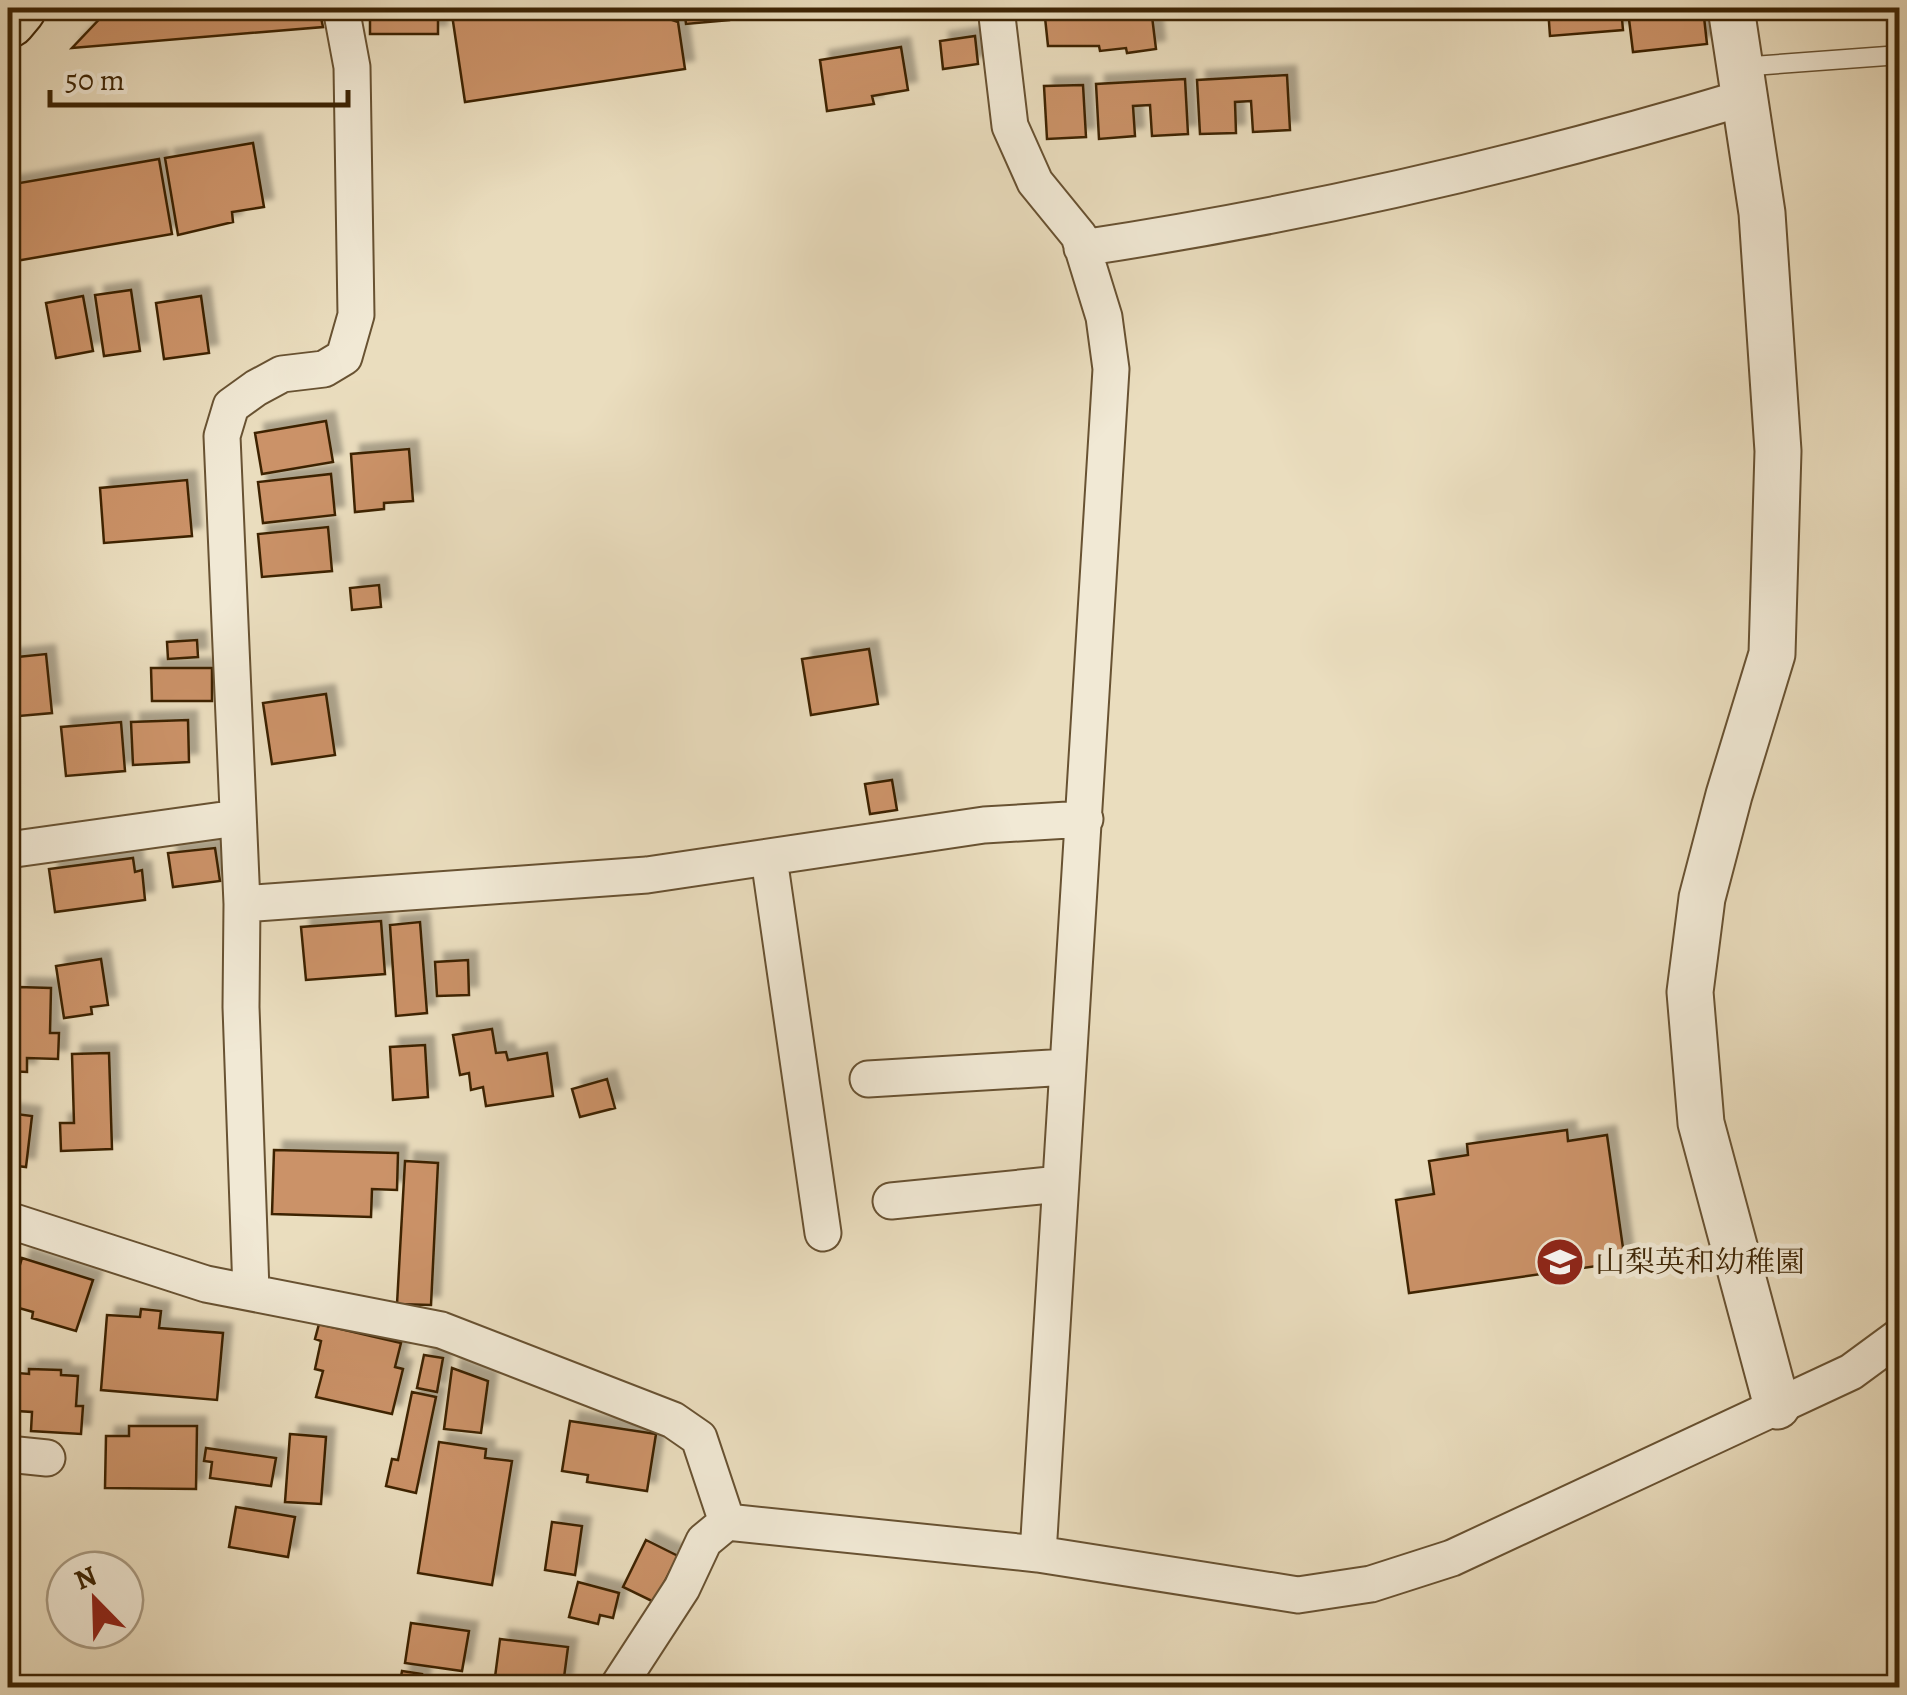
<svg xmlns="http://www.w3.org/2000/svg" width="1907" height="1695" font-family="Alegreya,'Noto Serif JP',serif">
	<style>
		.building { fill: #cb9268; stroke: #3d2404; stroke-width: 2.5; filter: url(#shadow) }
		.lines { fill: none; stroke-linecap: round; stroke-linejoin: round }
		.service-casing { stroke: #685232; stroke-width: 21 }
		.minor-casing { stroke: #685232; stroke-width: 39 }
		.tertiary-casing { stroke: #685232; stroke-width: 49 }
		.trunk-casing { stroke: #3d2404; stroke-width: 59 }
		.service { stroke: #f1e9d5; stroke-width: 18 }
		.minor { stroke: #f1e9d5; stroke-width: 35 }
		.tertiary { stroke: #f1e9d5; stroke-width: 45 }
		.trunk { stroke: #eaddbe; stroke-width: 55 }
		.labels { text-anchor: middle; stroke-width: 10; stroke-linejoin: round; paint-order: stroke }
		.poi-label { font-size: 30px; fill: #3d2404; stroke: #f1e9d5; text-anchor: start }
	</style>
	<defs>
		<filter id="shadow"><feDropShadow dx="9" dy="-9" stdDeviation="2.5" flood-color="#0004"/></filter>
	</defs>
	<rect width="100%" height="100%" fill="#eaddbe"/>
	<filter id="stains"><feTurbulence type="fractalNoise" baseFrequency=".002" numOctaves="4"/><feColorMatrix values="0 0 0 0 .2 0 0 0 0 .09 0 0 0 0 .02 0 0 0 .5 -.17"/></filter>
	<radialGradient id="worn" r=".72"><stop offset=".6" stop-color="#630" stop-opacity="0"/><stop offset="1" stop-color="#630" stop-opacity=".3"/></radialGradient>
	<path class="building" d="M110 8H319L323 27 72 48Z
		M370 8H438V34H370Z
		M451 8H638L678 22 685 69 465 102Z
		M684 8H728L729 20 686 24Z
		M745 8H788L789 12 746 17Z
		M1044 8H1151L1156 49 1127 53 1126 48 1100 51 1099 46H1048Z
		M1548 8H1621L1623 30 1550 36Z
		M1660 8H1703L1707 44 1633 52 1628 11Z
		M975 36 978 64 943 69 940 41Z
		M901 47 908 90 872 96 874 104 827 111 820 60Z
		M1287 75 1290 130 1253 132 1251 101 1235 102 1236 133 1200 134 1197 80Z
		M1185 79 1188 134 1152 136 1150 105 1133 106 1135 136 1099 139 1096 84Z
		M1083 85 1086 137 1047 139 1044 86Z
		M253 143 264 207 232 212 233 222 178 235 165 158Z
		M159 159 172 234 10 262 8 185Z
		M131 290 140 351 104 356 95 295Z
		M83 296 93 351 56 358 46 303Z
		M201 296 209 353 164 359 156 303Z
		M326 421 333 462 262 474 255 433Z
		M409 449 413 501 384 503V509L355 512 351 454Z
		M331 474 335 515 263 523 258 482Z
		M187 480 192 536 104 543 100 488Z
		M328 527 332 571 262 577 258 534Z
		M379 585 381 607 352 610 350 588Z
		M197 640 198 657 168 659 167 642Z
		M869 649 878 704 811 715 802 659Z
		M46 654 52 713 8 717V658Z
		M151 668H212V701H152Z
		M326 694 335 755 272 764 263 703Z
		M188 720 189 762 133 765 131 722Z
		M121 722 125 771 66 776 61 727Z
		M892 780 897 810 870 814 865 784Z
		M215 848 220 881 173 887 168 853Z
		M133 858 135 872 142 870 145 900 55 912 49 869Z
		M381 921 385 974 306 980 301 927Z
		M420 922 427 1013 396 1016 390 925Z
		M101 959 108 1005 91 1007 92 1014 64 1018 56 966Z
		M468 960 469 995 437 996 435 962Z
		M18 987 51 988 50 1033H59L58 1059 27 1058V1072L8 1071V1005H17Z
		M492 1029 496 1053 506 1052 508 1060 547 1053 553 1096 486 1106 483 1087 471 1090 469 1073 460 1075 453 1035Z
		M425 1045 428 1097 393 1100 390 1047Z
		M109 1053 112 1149 61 1151 60 1123H74L72 1054Z
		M607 1079 615 1108 580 1117 572 1089Z
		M8 1113 32 1116 26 1167 8 1165Z
		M1567 1130 1568 1141 1607 1135 1625 1262 1409 1293 1396 1200 1434 1194 1429 1161 1468 1155 1467 1144Z
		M274 1150 398 1153 397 1190 372 1189 371 1217 272 1214Z
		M405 1161 438 1163 431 1305 397 1304Z
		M22 1258 93 1280 76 1331 32 1318 33 1312 8 1305Z
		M141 1309 161 1311 159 1328 223 1333 217 1400 101 1390 107 1315 140 1317Z
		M319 1324 401 1343 395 1367 403 1369 392 1414 316 1397 323 1371 315 1369 321 1341 315 1339Z
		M424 1355 443 1358 437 1392 417 1388Z
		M452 1368 488 1381 481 1433 444 1429Z
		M29 1369 61 1370V1375L78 1376 76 1406H83L81 1434 31 1431 32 1412 17 1411 18 1373 29 1374Z
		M412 1392 436 1397 416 1493 386 1486 392 1459 398 1460Z
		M570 1421 656 1434 647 1491 587 1482 588 1475 562 1471Z
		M129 1426H197L196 1489 105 1488 106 1436H129Z
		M290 1434 326 1437 321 1504 285 1502Z
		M439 1442 486 1449 485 1458 512 1461 492 1585 418 1573Z
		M206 1448 276 1458 271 1486 210 1478 212 1462 204 1461Z
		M236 1507 295 1517 288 1557 229 1547Z
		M552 1522 582 1526 575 1575 545 1570Z
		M646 1540 678 1556 654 1602 623 1587Z
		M578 1582 619 1593 613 1618 600 1615 598 1624 569 1617Z
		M411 1623 469 1631 462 1671 405 1663Z
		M500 1639 568 1647 563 1685 495 1677Z
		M402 1671 422 1674 420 1688H399Z"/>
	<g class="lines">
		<g class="service-casing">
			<path id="service" d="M1739 67 1900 55"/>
		</g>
		<g class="minor-casing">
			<path id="minor" d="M996 8 1010 126 1035 182 1079 236 1104 317 1111 369 1038 1554
				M1082 248C1306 214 1527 163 1743 98
				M8 850 237 818
				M769 858 823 1233
				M242 904 647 875 984 825 1085 819
				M868 1079 1068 1067
				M891 1201 1060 1184
				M8 1220 206 1284 441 1330 673 1420 699 1438 727 1522 1038 1554 1298 1595 1371 1584 1452 1558 1851 1372 1900 1336
				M251 1291 241 1007 242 904 222 436 231 406 256 388 282 374 324 369 344 357 356 315 352 67 341 8
				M8 1454 47 1458
				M617 1688 682 1588 704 1541 727 1522"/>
		</g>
		<g class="tertiary-casing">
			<path id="tertiary" d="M1731 8 1762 213 1778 451 1772 654 1729 795 1702 898 1690 992 1701 1123 1777 1406"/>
		</g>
		<g class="trunk-casing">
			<path id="trunk" d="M8 20 18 8"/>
		</g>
		<use href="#service" class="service"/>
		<use href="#minor" class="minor"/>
		<use href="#tertiary" class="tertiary"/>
		<use href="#trunk" class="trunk"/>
	</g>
	<defs>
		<g id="school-disc" transform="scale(2.5)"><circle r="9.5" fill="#8f2418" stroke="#f1e9d5"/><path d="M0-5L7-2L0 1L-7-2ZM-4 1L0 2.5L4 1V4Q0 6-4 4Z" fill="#fff"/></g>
	</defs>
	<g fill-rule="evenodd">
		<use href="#school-disc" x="1560" y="1262"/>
	</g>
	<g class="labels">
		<g class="poi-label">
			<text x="1595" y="1272">山梨英和幼稚園</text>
		</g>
	</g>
	<rect width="1907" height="1695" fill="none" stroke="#eaddbe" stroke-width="40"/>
	<rect x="10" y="10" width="1887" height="1675" fill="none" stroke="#3d2404" stroke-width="5"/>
	<rect x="20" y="20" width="1867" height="1655" fill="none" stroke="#3d2404" stroke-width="2.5"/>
	<g transform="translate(95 1600) rotate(337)"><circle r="48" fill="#f1e9d5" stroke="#a99a81" stroke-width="2.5"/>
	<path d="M0-8L18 38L0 25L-18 38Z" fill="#8f2418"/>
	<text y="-15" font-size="28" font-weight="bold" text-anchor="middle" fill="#3d2404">N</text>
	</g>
	<path d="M50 90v15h298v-15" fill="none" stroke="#3d2404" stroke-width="5"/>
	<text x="65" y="90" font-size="30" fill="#3d2404" stroke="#f1e9d5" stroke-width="8" paint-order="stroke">50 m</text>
	<rect width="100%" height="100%" filter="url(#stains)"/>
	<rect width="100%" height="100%" fill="url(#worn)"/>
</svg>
